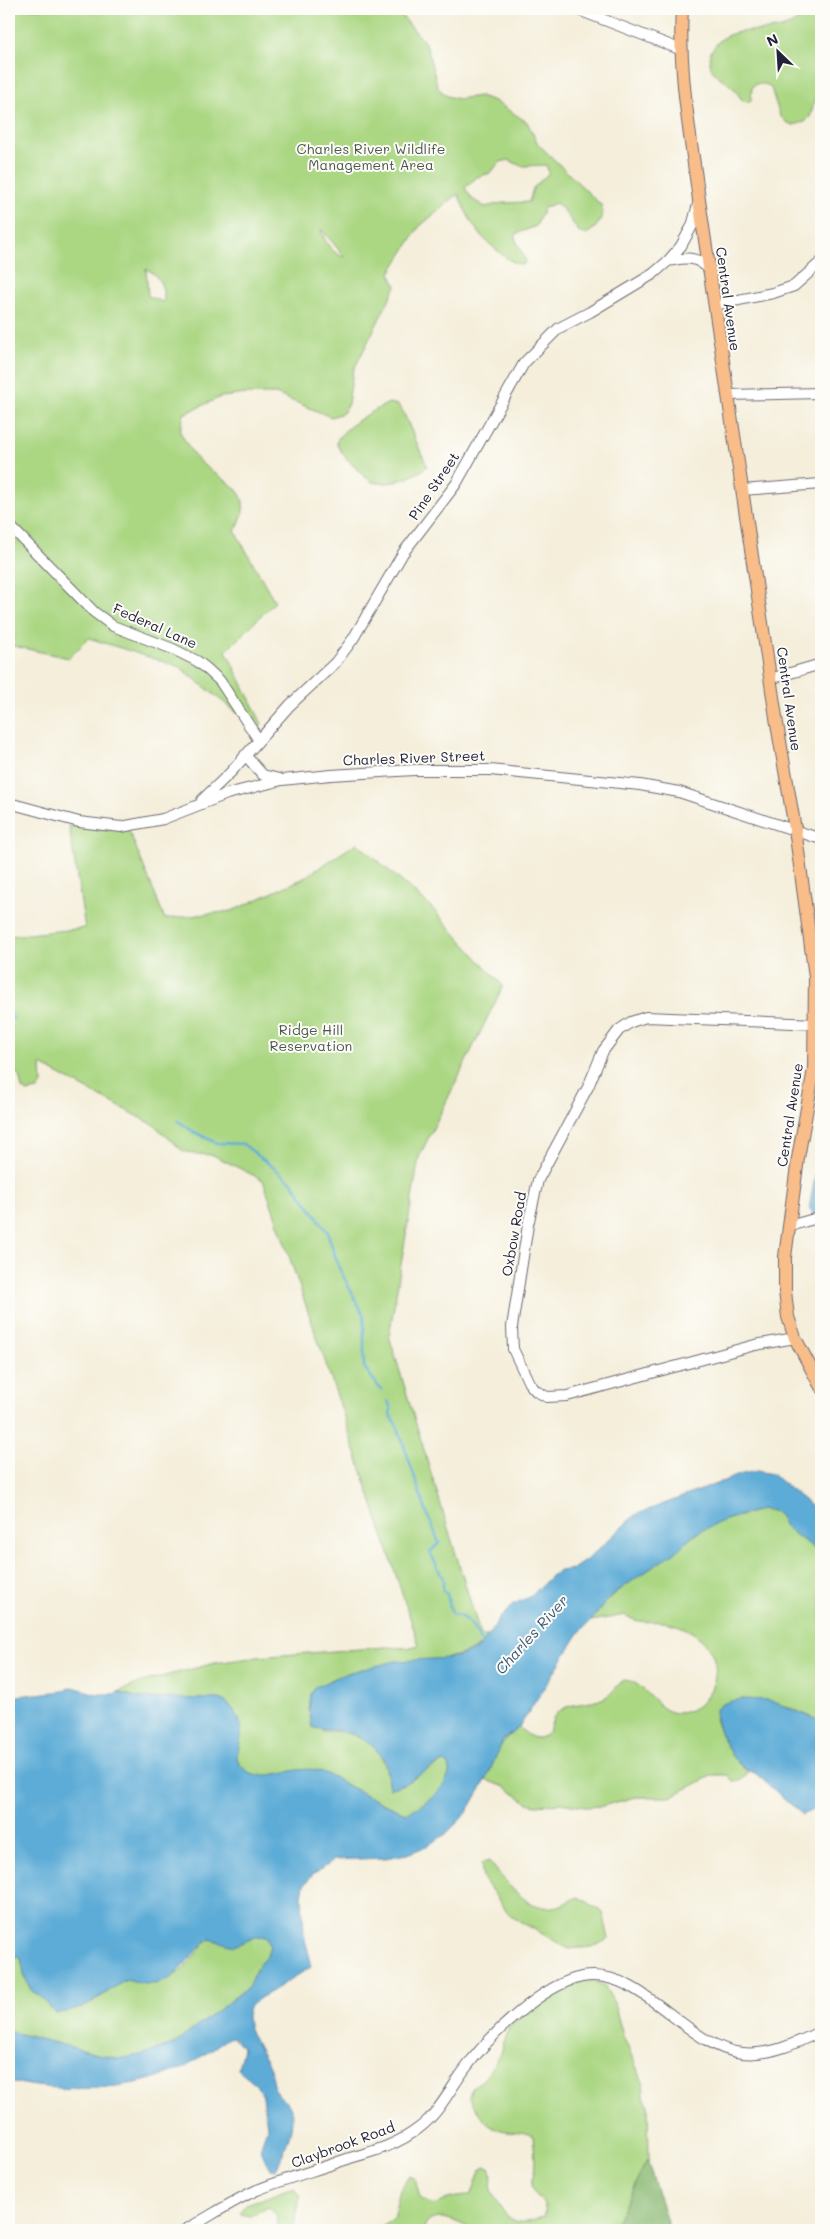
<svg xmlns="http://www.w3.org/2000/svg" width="830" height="2239" font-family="Mali,sans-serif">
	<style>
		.green { fill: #abd783; stroke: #667c5f; fill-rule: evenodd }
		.forest { fill: #88b871; stroke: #556d56 }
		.water { fill: #5dacd7; stroke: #406789 }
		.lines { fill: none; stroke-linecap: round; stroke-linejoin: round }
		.stream { stroke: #5dacd7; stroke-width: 2.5 }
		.minor-casing { stroke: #6c6973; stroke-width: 12 }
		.major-casing { stroke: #6c6973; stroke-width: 14 }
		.minor { stroke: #fff; stroke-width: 10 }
		.major { stroke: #f8bd89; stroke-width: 12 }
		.labels { text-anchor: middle; stroke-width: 4; stroke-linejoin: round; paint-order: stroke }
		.park-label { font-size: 14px; fill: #4b5851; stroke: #fdfcf7 }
		.street-label { font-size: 14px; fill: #22223b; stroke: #fdfcf7 }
		.water-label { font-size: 15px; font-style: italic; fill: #3a5979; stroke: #fdfcf7 }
	</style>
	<rect width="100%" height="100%" fill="#fdfcf7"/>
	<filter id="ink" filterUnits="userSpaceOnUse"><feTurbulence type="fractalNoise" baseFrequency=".02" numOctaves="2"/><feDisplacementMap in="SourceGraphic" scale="10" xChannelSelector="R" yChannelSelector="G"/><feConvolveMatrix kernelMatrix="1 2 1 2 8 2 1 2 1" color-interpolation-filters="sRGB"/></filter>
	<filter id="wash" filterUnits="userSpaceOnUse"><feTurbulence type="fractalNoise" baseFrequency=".0096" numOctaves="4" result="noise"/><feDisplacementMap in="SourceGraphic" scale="20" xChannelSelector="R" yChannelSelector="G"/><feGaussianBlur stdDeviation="1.12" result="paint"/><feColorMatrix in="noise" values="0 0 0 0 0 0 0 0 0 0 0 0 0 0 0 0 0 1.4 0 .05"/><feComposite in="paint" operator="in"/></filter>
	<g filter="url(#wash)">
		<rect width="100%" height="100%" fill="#f4eeda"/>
		<path class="green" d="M9 9H396L426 44 438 88 447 96 458 99 480 96 494 101 527 122 538 144 602 206V219L594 229 586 234 580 233 562 208 556 203 544 208 536 226 516 234 515 238 526 262 522 265C512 263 505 257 498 251 475 233 469 219 458 194L419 227 390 273 396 286 353 371 348 404 343 413 331 417 276 394H246L221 397 184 414 180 432C186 442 191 453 199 461 223 484 260 488 235 531L275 602 226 651 262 724 257 729 180 667 89 638 69 658 9 645ZM509 160 521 166 546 165 549 173 533 188 529 202 502 203 485 207 472 199 465 188 477 177 490 173 500 162ZM321 230H322L345 257C332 254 325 242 321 230ZM146 269C158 274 165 288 164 300L162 302 148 296Z
			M809 9H821V79L810 117 805 122 793 125 786 122 780 116 771 88 765 84H755L752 88 751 100 749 102 743 101C739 96 735 89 730 85 717 74 708 74 710 53 714 48 717 42 723 38 748 22 784 43 809 9Z
			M389 403 398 405 404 414 427 466C417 476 388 487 373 482 366 480 334 448 337 441 342 428 376 409 389 403Z
			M69 826 97 829 128 828 165 919 232 911 302 879 357 843 429 905 503 986 419 1157 389 1336 481 1636H487C481 1662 387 1666 362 1669L347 1673 326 1682 323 1731C358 1731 387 1745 388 1784L417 1775 444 1762 449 1765C454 1785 421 1807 406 1813 387 1807 361 1792 343 1783 333 1777 325 1772 315 1770 289 1765 252 1791 237 1759 236 1733 250 1716 220 1699L139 1698 118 1692 142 1682 215 1663 258 1657 385 1647 407 1648 419 1645 338 1399 263 1180 213 1155 194 1154 183 1151 154 1125 41 1065 42 1084 38 1090 28 1092 22 1089 19 1075 9 1068V936L85 928Z
			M762 1509 773 1511 779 1515 786 1528 821 1553V1721L785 1706 732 1702 723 1704 715 1719C722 1738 731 1759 748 1772L740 1781H733L728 1775H713L670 1797H635L602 1806 585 1807 560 1803 536 1805 528 1803 505 1787 486 1780C497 1755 496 1745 519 1727 525 1733 533 1741 542 1737 553 1732 550 1717 559 1711 571 1702 590 1705 604 1698 613 1694 616 1685 624 1680 646 1681 656 1713 678 1713 689 1713 701 1705 707 1696 729 1662 705 1631 669 1623 651 1619 641 1626 625 1615L591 1621C612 1589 644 1574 673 1553 687 1543 695 1532 710 1526 727 1518 745 1516 762 1509Z
			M489 1861C504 1879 525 1911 553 1907 561 1906 570 1900 578 1897L589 1903 603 1913 609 1939 592 1947 569 1949 509 1915 483 1878 481 1864Z
			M258 1936 267 1937 270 1945 267 1956 257 1967 248 1987 173 2045 141 2055 117 2059 9 2031V1958L17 1956 21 1958 24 1975 31 1990 42 1998 55 2013C84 2013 102 1994 126 1980 137 1984 167 1979 177 1974 188 1967 197 1949 210 1939 226 1945 243 1943 258 1936Z
			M585 1981H594L604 1985 614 2003 623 2036 643 2082 644 2096 648 2106 649 2158 643 2181 657 2230H473C459 2223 432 2207 423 2230L378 2229 393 2219 400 2190 409 2176 415 2179 420 2198C438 2210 436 2202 451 2198 460 2196 462 2198 472 2194L480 2170 485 2167 490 2168C494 2177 490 2183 492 2191 493 2195 496 2199 498 2202 509 2225 523 2227 545 2215 548 2198 532 2198 531 2184 531 2180 534 2176 534 2172 536 2161 534 2147 533 2136 523 2131 516 2132 506 2131 486 2128 478 2112 469 2097L472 2087 484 2079 502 2051 503 2042 510 2025 536 2004 563 1988Z
			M291 2189H295L300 2197 293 2230H277V2216L269 2207 250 2216 240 2214 246 2204Z"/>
		<path class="forest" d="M647 2160 670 2230H612Z"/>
		<path class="water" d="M821 1159V1214L815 1215 809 1209 818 1161Z
			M757 1471 772 1474 815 1509 821 1511V1553L786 1528 779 1515 773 1511 762 1509 725 1520 694 1534 681 1548 619 1590 609 1598 591 1621 579 1633 519 1727 503 1740 486 1780 466 1814 446 1834 425 1847 407 1854 385 1858 334 1860 313 1874 304 1885 302 1896 304 1936 310 1958 311 1967 252 2003C236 2023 263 2050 270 2069 272 2076 272 2085 276 2091 282 2102 291 2099 292 2115 293 2133 283 2154 275 2170L270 2169 260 2149 267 2127 263 2096 255 2083 238 2069 243 2048 233 2037 228 2038C214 2047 201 2058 186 2066 137 2091 62 2094 9 2081V2031L117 2059 141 2055 173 2045 248 1987 257 1967 267 1956 270 1945 267 1937 258 1936 234 1946 210 1939C176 1963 179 1996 126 1980 102 1994 84 2013 55 2013L42 1998 31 1990 24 1975 21 1958 17 1956 9 1958V1697L63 1691 73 1687 97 1694H114L118 1692 139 1698 220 1699C237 1708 244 1723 240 1743 239 1748 237 1753 237 1759 252 1791 289 1765 315 1770 326 1772 333 1777 343 1783 360 1792 387 1807 406 1813 421 1807 454 1785 449 1765L444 1762C425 1768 409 1786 390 1788 386 1780 388 1771 385 1762 378 1746 359 1734 342 1731 331 1729 323 1731 312 1727L309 1711 311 1694 315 1687 347 1673 396 1661 449 1658 460 1656 480 1647 501 1617 514 1604 531 1596 551 1576 560 1571 573 1569 589 1558 635 1515 742 1474Z
			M742 1699 769 1700 821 1721V1809L816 1808 803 1815 755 1773C734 1770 716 1730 715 1711 719 1702 733 1701 742 1699Z"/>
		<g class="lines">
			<path class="stream" d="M9 1011 13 1019
				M178 1121 194 1132 217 1143 243 1144 292 1182 327 1231 339 1268 364 1316V1367L381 1390
				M388 1401 391 1409 390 1414 398 1428 426 1511 439 1543 430 1552 443 1579V1590L447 1594 452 1614C472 1618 474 1629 483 1646"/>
		</g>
	</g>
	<g filter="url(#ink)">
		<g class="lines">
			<g class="minor-casing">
				<path id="minor" d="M576 9 682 50
					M668 261C687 258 694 255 709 269
					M714 305 773 293 794 286 821 262
					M728 395 821 393
					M742 490 821 484
					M9 525 94 612 113 626 173 649 197 661 206 668 220 681 258 739
					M770 679 821 664
					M245 755 263 775 279 779
					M202 800 231 772 290 705 335 663 353 639 403 553 456 484 524 363 559 328 590 312 653 274 668 261 681 246 692 226 699 201
					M9 803 79 822 121 827 163 819 227 794 282 780 331 775 414 770H490L640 785 679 792 821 839
					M789 1226 821 1217
					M795 1338 755 1345 567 1396 547 1397 536 1391 529 1383 513 1349 512 1327 528 1225 538 1180 588 1087 603 1051 619 1030 631 1022 646 1017 816 1024
					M185 2230C209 2217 232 2201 257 2190 287 2178 320 2169 350 2158 375 2151 399 2144 419 2128 440 2112 450 2089 465 2069 488 2037 543 1984 582 1977 641 1966 686 2047 742 2053 770 2056 797 2043 821 2031"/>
			</g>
			<g class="major-casing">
				<path id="major" d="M682 9C678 72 691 138 699 200L777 724 795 829 815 977 814 1069 798 1158 785 1257V1291L788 1317 795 1338 821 1387"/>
			</g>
			<use href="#minor" class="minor"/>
			<use href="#major" class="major"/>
		</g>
	</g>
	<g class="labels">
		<g class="park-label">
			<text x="371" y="154">Charles River Wildlife<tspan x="371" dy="16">Management Area</tspan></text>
			<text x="311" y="1035">Ridge Hill<tspan x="311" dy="16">Reservation</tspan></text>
		</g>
		<g class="street-label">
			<text transform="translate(728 299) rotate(82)" y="5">Central Avenue</text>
			<text transform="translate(434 486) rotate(-56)" y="5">Pine Street</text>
			<text transform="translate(155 626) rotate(24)" y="5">Federal Lane</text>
			<text transform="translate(789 699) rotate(82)" y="5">Central Avenue</text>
			<text transform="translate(414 758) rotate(-2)" y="5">Charles River Street</text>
			<text transform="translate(790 1115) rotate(-81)" y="5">Central Avenue</text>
			<text transform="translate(514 1234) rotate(-80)" y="5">Oxbow Road</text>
			<text transform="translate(343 2145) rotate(-20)" y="5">Claybrook Road</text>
		</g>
		<g class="water-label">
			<text transform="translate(532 1635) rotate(-48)" y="5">Charles River</text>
		</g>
	</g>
	<rect width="830" height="2239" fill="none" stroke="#fdfcf7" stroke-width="30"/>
	<g transform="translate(778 52) rotate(335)" stroke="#fdfcf7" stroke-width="4" paint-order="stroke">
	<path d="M0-4L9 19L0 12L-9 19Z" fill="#22223b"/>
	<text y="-8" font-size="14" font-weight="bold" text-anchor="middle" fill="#22223b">N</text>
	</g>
</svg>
